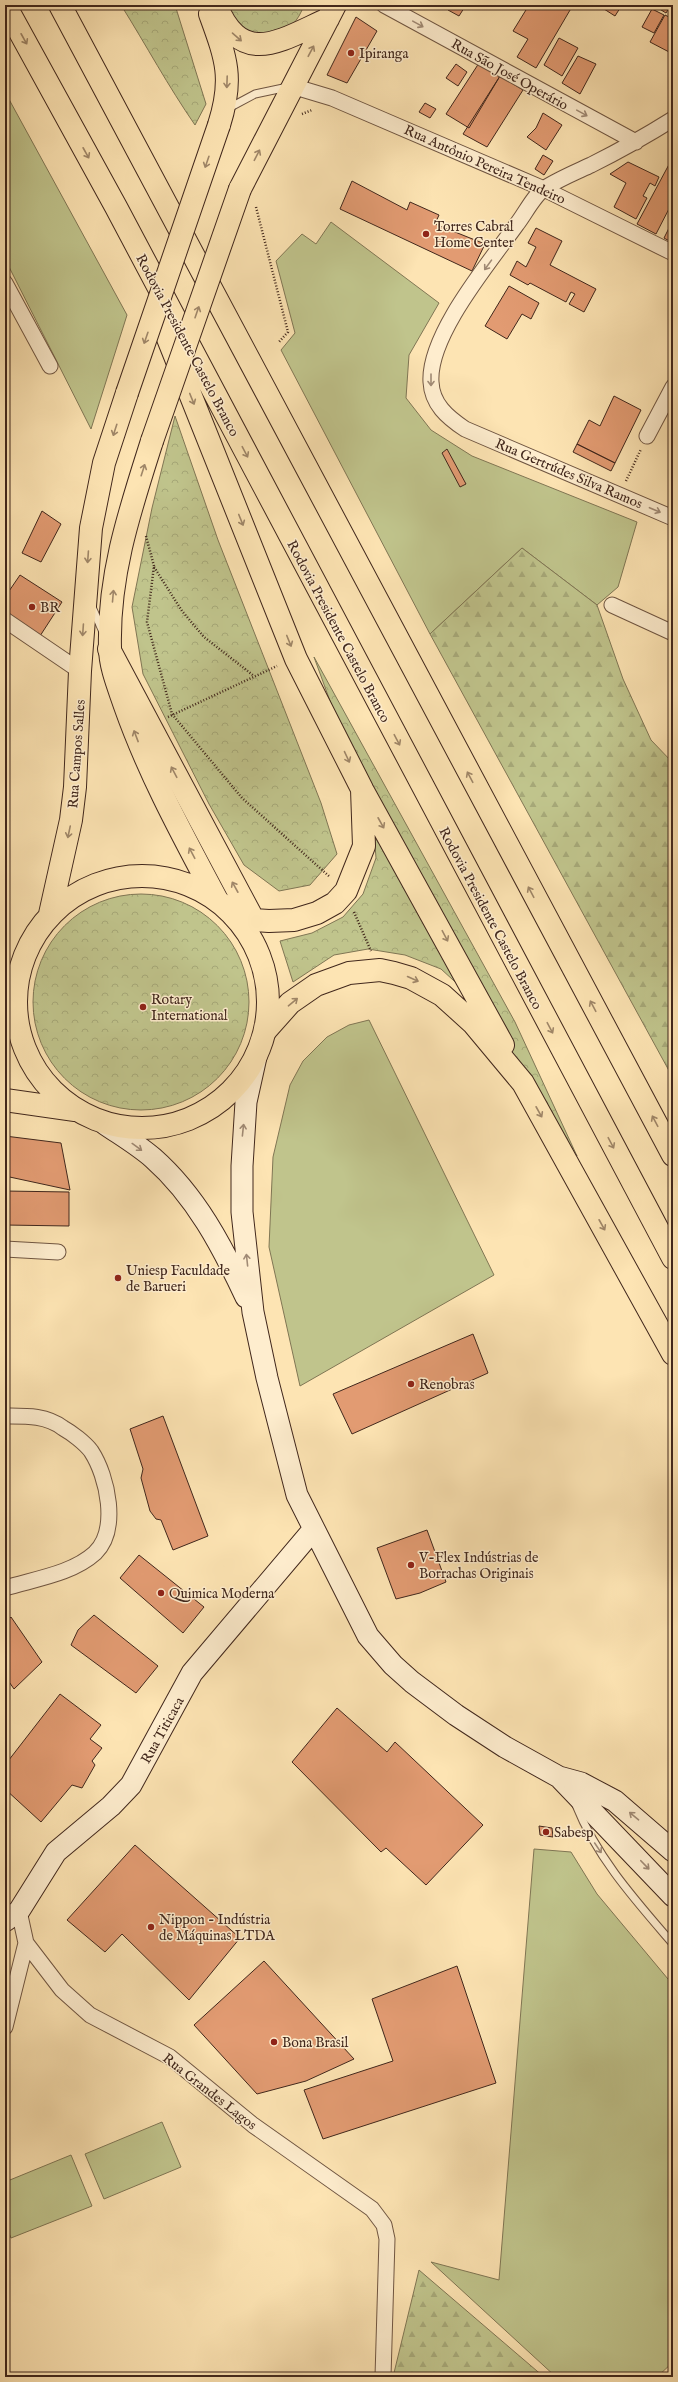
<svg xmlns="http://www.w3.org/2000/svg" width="678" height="2382" font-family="'IM FELL English',serif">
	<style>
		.grass { fill: #c0c48c; stroke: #807654 }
		.forest { fill: url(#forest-firs); stroke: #807654 }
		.park { fill: url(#park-crowns); stroke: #807654 }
		.building { fill: #e29b72; stroke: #41271c }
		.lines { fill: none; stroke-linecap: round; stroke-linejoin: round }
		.lane-casing { stroke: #705642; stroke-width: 9 }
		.street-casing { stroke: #705642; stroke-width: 17 }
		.secondary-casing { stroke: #41271c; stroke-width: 23 }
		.primary-casing { stroke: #41271c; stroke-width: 24 }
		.highway-casing { stroke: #41271c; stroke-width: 24 }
		.path { stroke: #41271c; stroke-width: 2.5; stroke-dasharray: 1 2; stroke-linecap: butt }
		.lane { stroke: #feedce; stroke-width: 7 }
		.street { stroke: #feedce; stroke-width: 15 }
		.secondary { stroke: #feedce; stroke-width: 21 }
		.primary { stroke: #fde4b3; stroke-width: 22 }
		.highway { stroke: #fde4b3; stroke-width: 22 }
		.primary-bridge-casing { stroke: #41271c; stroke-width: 24; stroke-linecap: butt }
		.primary-bridge { stroke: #fde4b3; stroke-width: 22 }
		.oneway { stroke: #a08a75 }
		.oneway2 { stroke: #9f8668 }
		.poi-dot { fill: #8f2418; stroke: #feedce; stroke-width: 1.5 }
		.labels { text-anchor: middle; stroke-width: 3; stroke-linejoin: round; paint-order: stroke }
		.poi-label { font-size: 14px; fill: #41271c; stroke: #feedce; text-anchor: start }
		.street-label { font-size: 14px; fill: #41271c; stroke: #feedce }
	</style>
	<defs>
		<pattern id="forest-firs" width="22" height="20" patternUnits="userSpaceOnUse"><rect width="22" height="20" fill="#c0c48c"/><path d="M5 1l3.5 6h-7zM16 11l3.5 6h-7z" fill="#a6a878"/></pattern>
		<pattern id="park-crowns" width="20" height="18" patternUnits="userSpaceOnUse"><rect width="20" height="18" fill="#c0c48c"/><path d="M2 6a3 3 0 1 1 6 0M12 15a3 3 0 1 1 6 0" fill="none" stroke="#a6a878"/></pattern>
	</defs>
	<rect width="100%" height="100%" fill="#fde4b3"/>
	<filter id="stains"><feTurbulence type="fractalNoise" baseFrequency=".005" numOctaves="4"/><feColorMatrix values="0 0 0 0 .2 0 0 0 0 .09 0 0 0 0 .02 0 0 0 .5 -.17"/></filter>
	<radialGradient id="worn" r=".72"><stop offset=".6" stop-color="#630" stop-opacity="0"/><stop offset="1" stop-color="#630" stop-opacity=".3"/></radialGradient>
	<path class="grass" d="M5 92 127 315 91 429 5 259Z
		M331 222 439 303 409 355 406 398 431 430 472 456 637 522 618 587 597 605 522 548 430 634 281 350 295 333 276 261 302 234 316 244Z
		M369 1020 494 1275 300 1386 269 1247 273 1157 290 1085 303 1061 327 1037 349 1025Z
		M534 1849 571 1852 597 1894 673 1985V2362L657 2377H556L431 2262 499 2280Z
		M162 2122 181 2167 104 2199 85 2154Z
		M71 2155 92 2206 11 2238 5 2223V2182Z"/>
	<path class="forest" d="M522 548 597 605 623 679 651 740 673 763V1078L430 634Z
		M419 2270 544 2377H393Z"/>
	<path class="park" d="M121 5H175L206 104 195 125C168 86 146 45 121 5Z
		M224 5H304C292 39 269 34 239 33Z
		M175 416 218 540 321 803 337 854 310 885 279 891 244 865 209 804 143 674 132 607 152 508Z
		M314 657 515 1022 577 1156 539 1101 476 1001 441 969 405 955 368 949 334 955 293 982 280 941 312 933 343 917 363 894 376 858 373 819Z
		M33 1002a108 108 0 1 1 216 0a108 108 0 1 1-216 0Z"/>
	<path class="building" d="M451 5H466L459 16 448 10Z
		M529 5H573L536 68 517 57 528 39 513 31Z
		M606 5H622L615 16 604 9Z
		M653 5H671L666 13Z
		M652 9 664 15 654 33 642 27Z
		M665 15 673 19V49L671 53 650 42Z
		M356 17 377 31 347 83 327 75Z
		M559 38 578 48 562 76 544 65Z
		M578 56 596 64 580 94 562 83Z
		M479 63 500 76 469 128 446 114Z
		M456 64 467 72 458 86 446 78Z
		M500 76 523 90 487 147 463 134Z
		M425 103 436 109 430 118 419 112Z
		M543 113 562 125 546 150 527 137 536 128Z
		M543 155 553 161 544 175 535 169Z
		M673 157V201L656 234 637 224Z
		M628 162 659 177 655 186 650 183 643 196 647 198 636 219 614 207 626 183 610 174Z
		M352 181 407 210 410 202 439 215 435 224 485 244 472 271 340 209Z
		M673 220V243L664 238Z
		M536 228 562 241 550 265 596 289 584 312 569 304 575 294 571 292 566 302 530 283 528 285 510 275 517 261 526 267 536 247 528 243Z
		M509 286 539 303 531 319 522 314 507 339 485 326Z
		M614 396 641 410 615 463 577 444 589 420 600 426Z
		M577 444 615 463 611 471 573 452Z
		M447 449 466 484 460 487 442 453Z
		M42 511 61 524 41 562 22 553Z
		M20 575 62 602 40 636 5 611V597Z
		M5 1136 61 1143 70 1190 5 1176Z
		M5 1191 69 1192V1226L5 1225Z
		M473 1334 488 1373 352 1434 333 1394Z
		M163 1416 208 1536 173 1550 161 1520 156 1519 150 1511 141 1478 143 1469 130 1429Z
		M427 1530 446 1582 420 1593 396 1599 377 1548Z
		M139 1555 204 1607 183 1633 120 1578Z
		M94 1615 158 1666 136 1693 71 1645 78 1630Z
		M11 1617 42 1662 14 1689 5 1676V1623Z
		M60 1694 101 1725 90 1739 102 1748 92 1761 95 1765 82 1788 72 1785 41 1822 5 1789V1765Z
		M337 1708 387 1752 395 1742 483 1825 426 1885 386 1848 381 1852 292 1762Z
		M539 1826 552 1828 553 1837 540 1835Z
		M135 1845 240 1938 189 2000 122 1934 105 1952 67 1920Z
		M264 1961 354 2059 306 2081 257 2094 194 2025Z
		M457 1966 496 2083 323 2139 304 2090 393 2061 372 1999Z"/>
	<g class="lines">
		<g class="lane-casing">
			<path id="lane" d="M227 109 255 94 288 87
				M92 607 103 632
				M576 1805C597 1858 636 1901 673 1944"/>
		</g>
		<g class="street-casing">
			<path id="street" d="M384 5 636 142
				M292 86 332 98 544 189 673 253
				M673 119C646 136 619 151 591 165 576 172 559 179 545 188 534 195 525 214 517 224 490 262 428 335 431 382 432 404 447 417 465 429L673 518
				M5 283 50 366
				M647 436 673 387
				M612 605 673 633
				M5 620 80 671
				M5 1249 58 1252
				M5 1416C25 1416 46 1415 63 1428 72 1433 85 1443 91 1451 108 1477 119 1530 95 1553 72 1574 34 1579 5 1588
				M19 1911 26 1943 62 1990 90 2015 170 2057 253 2125 372 2209 384 2225 387 2239 383 2377
				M5 2027 26 1943"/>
		</g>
		<g class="secondary-casing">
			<path id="secondary" d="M256 1057 246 1102 242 1166V1212L253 1312 267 1378 297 1495 368 1636 393 1665 412 1682 456 1715 505 1747 559 1777 581 1783 615 1801 673 1851
				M105 1124C121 1135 138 1145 153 1158 196 1196 222 1246 246 1297
				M561 1779 673 1896
				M5 1921 19 1911 56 1852 111 1806 131 1785 192 1673 313 1530"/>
		</g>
		<g class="primary-casing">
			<path id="primary" d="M216 5C242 69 281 40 328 19
				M210 14C226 58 234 78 219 125
				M240 189 335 5
				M152 441C130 510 108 575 110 648 110 667 119 688 125 706 149 774 183 836 217 900
				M16 1002a126 126 0 1 1 252 0a126 126 0 1 1-252 0Z
				M50 914 71 820 75 787 80 671 91 528 104 463 127 393
				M5 1100 75 1110"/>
		</g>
		<g class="highway-casing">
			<path id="highway" d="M5 5 116 207 673 1258
				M60 5 673 1155
				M159 316 296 659 362 789 364 846 346 891 335 903 317 913 294 920 269 921 239 919
				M109 649 254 921
				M363 791 503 1045
				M266 1030 290 1003 316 985 349 973 380 970 394 973 411 978 442 995 473 1023 523 1083 673 1354"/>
		</g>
		<path class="path" d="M302 114 312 110
			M256 207 288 332 278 343
			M626 481 641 449
			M146 536 154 566 147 622 172 714 242 798 330 877
			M154 567 182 611 204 637 254 676
			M168 717 277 666
			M354 912 371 951"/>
		<use href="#lane" class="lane"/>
		<use href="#street" class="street"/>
		<use href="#secondary" class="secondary"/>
		<use href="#primary" class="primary"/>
		<use href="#highway" class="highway"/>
		<g class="primary-bridge-casing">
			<path id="primary-bridge" d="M127 393 219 125
				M152 441 240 189"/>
		</g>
		<use href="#primary-bridge" class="primary-bridge"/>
	</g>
	<defs><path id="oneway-shaft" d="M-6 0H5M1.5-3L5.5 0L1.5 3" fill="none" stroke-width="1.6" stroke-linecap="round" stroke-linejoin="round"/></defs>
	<g class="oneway">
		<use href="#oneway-shaft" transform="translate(418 24) rotate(29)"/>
		<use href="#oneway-shaft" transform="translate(582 113) rotate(29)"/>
		<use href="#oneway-shaft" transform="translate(488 265) rotate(126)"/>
		<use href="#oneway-shaft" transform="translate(431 380) rotate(90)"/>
		<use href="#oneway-shaft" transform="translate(655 510) rotate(23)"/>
		<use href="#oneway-shaft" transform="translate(243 1130) rotate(-84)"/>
		<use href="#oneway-shaft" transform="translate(137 1147) rotate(36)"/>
		<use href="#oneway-shaft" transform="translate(247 1260) rotate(-96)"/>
		<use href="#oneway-shaft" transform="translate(634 1816) rotate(-140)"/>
		<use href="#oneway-shaft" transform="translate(598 1848) rotate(56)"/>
		<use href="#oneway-shaft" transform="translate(645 1865) rotate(46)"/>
	</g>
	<g class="oneway2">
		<use href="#oneway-shaft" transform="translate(237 37) rotate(41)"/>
		<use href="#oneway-shaft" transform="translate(24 39) rotate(61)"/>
		<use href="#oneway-shaft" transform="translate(311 51) rotate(-62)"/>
		<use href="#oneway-shaft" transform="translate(227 82) rotate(92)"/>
		<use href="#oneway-shaft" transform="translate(86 153) rotate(61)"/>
		<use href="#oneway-shaft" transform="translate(257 155) rotate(-63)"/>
		<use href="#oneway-shaft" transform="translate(207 162) rotate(109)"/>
		<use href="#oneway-shaft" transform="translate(197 312) rotate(-71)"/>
		<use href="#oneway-shaft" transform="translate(146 338) rotate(109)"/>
		<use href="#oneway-shaft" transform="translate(192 399) rotate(68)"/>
		<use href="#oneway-shaft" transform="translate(115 430) rotate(108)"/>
		<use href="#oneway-shaft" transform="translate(245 452) rotate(62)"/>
		<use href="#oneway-shaft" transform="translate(143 470) rotate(-72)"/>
		<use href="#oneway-shaft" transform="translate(241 520) rotate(68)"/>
		<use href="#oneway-shaft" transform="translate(88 557) rotate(94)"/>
		<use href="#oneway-shaft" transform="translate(113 596) rotate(-85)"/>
		<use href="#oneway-shaft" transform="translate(83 630) rotate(94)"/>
		<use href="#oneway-shaft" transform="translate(289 641) rotate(68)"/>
		<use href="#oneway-shaft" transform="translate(136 736) rotate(-111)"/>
		<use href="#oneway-shaft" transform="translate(397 740) rotate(62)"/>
		<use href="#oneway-shaft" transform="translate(347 757) rotate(65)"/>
		<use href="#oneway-shaft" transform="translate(174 772) rotate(-118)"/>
		<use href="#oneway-shaft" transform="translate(470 777) rotate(-118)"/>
		<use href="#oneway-shaft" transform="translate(381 823) rotate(61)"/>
		<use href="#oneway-shaft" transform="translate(69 832) rotate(102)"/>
		<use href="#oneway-shaft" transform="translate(192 853) rotate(-118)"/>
		<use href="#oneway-shaft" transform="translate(235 887) rotate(-119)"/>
		<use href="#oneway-shaft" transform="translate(531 892) rotate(-118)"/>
		<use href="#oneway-shaft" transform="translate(445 936) rotate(62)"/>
		<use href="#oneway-shaft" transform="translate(413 979) rotate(24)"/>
		<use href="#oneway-shaft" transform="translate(293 1002) rotate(-40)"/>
		<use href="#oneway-shaft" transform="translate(593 1006) rotate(-118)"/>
		<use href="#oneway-shaft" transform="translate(550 1028) rotate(62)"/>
		<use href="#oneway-shaft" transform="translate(539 1112) rotate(61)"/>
		<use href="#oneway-shaft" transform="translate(655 1121) rotate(-118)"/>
		<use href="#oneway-shaft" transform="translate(611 1143) rotate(62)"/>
		<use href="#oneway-shaft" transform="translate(602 1225) rotate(61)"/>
	</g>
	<g class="poi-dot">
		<circle cx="351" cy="53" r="4"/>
		<circle cx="426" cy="234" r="4"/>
		<circle cx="32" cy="607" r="4"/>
		<circle cx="143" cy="1007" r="4"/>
		<circle cx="118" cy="1278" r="4"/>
		<circle cx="411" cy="1384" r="4"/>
		<circle cx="411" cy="1565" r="4"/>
		<circle cx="161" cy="1593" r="4"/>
		<circle cx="546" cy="1832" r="4"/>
		<circle cx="151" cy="1927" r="4"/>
		<circle cx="274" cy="2042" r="4"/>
	</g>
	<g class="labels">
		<g class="poi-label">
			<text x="359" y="58">Ipiranga</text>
			<text x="434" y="231">Torres Cabral<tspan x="434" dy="16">Home Center</tspan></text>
			<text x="40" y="612">BR</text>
			<text x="151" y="1004">Rotary<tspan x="151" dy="16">International</tspan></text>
			<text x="126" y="1275">Uniesp Faculdade<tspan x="126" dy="16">de Barueri</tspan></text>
			<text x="419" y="1389">Renobras</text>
			<text x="419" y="1562">V-Flex Indústrias de<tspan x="419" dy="16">Borrachas Originais</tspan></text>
			<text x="169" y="1598">Quimica Moderna</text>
			<text x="554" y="1837">Sabesp</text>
			<text x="159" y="1924">Nippon - Indústria<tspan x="159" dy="16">de Máquinas LTDA</tspan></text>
			<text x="282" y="2047">Bona Brasil</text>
		</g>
		<g class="street-label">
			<text transform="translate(510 74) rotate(29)" y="5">Rua São José Operário</text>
			<text transform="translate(485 164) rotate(24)" y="5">Rua Antônio Pereira Tendeiro</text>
			<text transform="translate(188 345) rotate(62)" y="5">Rodovia Presidente Castelo Branco</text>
			<text transform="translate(569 473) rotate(23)" y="5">Rua Gertrúdes Silva Ramos</text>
			<text transform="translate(339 631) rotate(62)" y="5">Rodovia Presidente Castelo Branco</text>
			<text transform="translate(76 754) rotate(-86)" y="5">Rua Campos Salles</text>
			<text transform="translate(491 918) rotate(62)" y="5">Rodovia Presidente Castelo Branco</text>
			<text transform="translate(162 1730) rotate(-61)" y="5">Rua Titicaca</text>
			<text transform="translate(210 2091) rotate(38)" y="5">Rua Grandes Lagos</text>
		</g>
	</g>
	<rect width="678" height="2382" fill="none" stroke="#fde4b3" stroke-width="20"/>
	<rect x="6" y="6" width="666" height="2370" fill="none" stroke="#41271c" stroke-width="2"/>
	<rect x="10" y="10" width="658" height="2362" fill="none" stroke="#41271c"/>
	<rect width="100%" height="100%" filter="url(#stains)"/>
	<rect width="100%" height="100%" fill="url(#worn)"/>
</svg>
